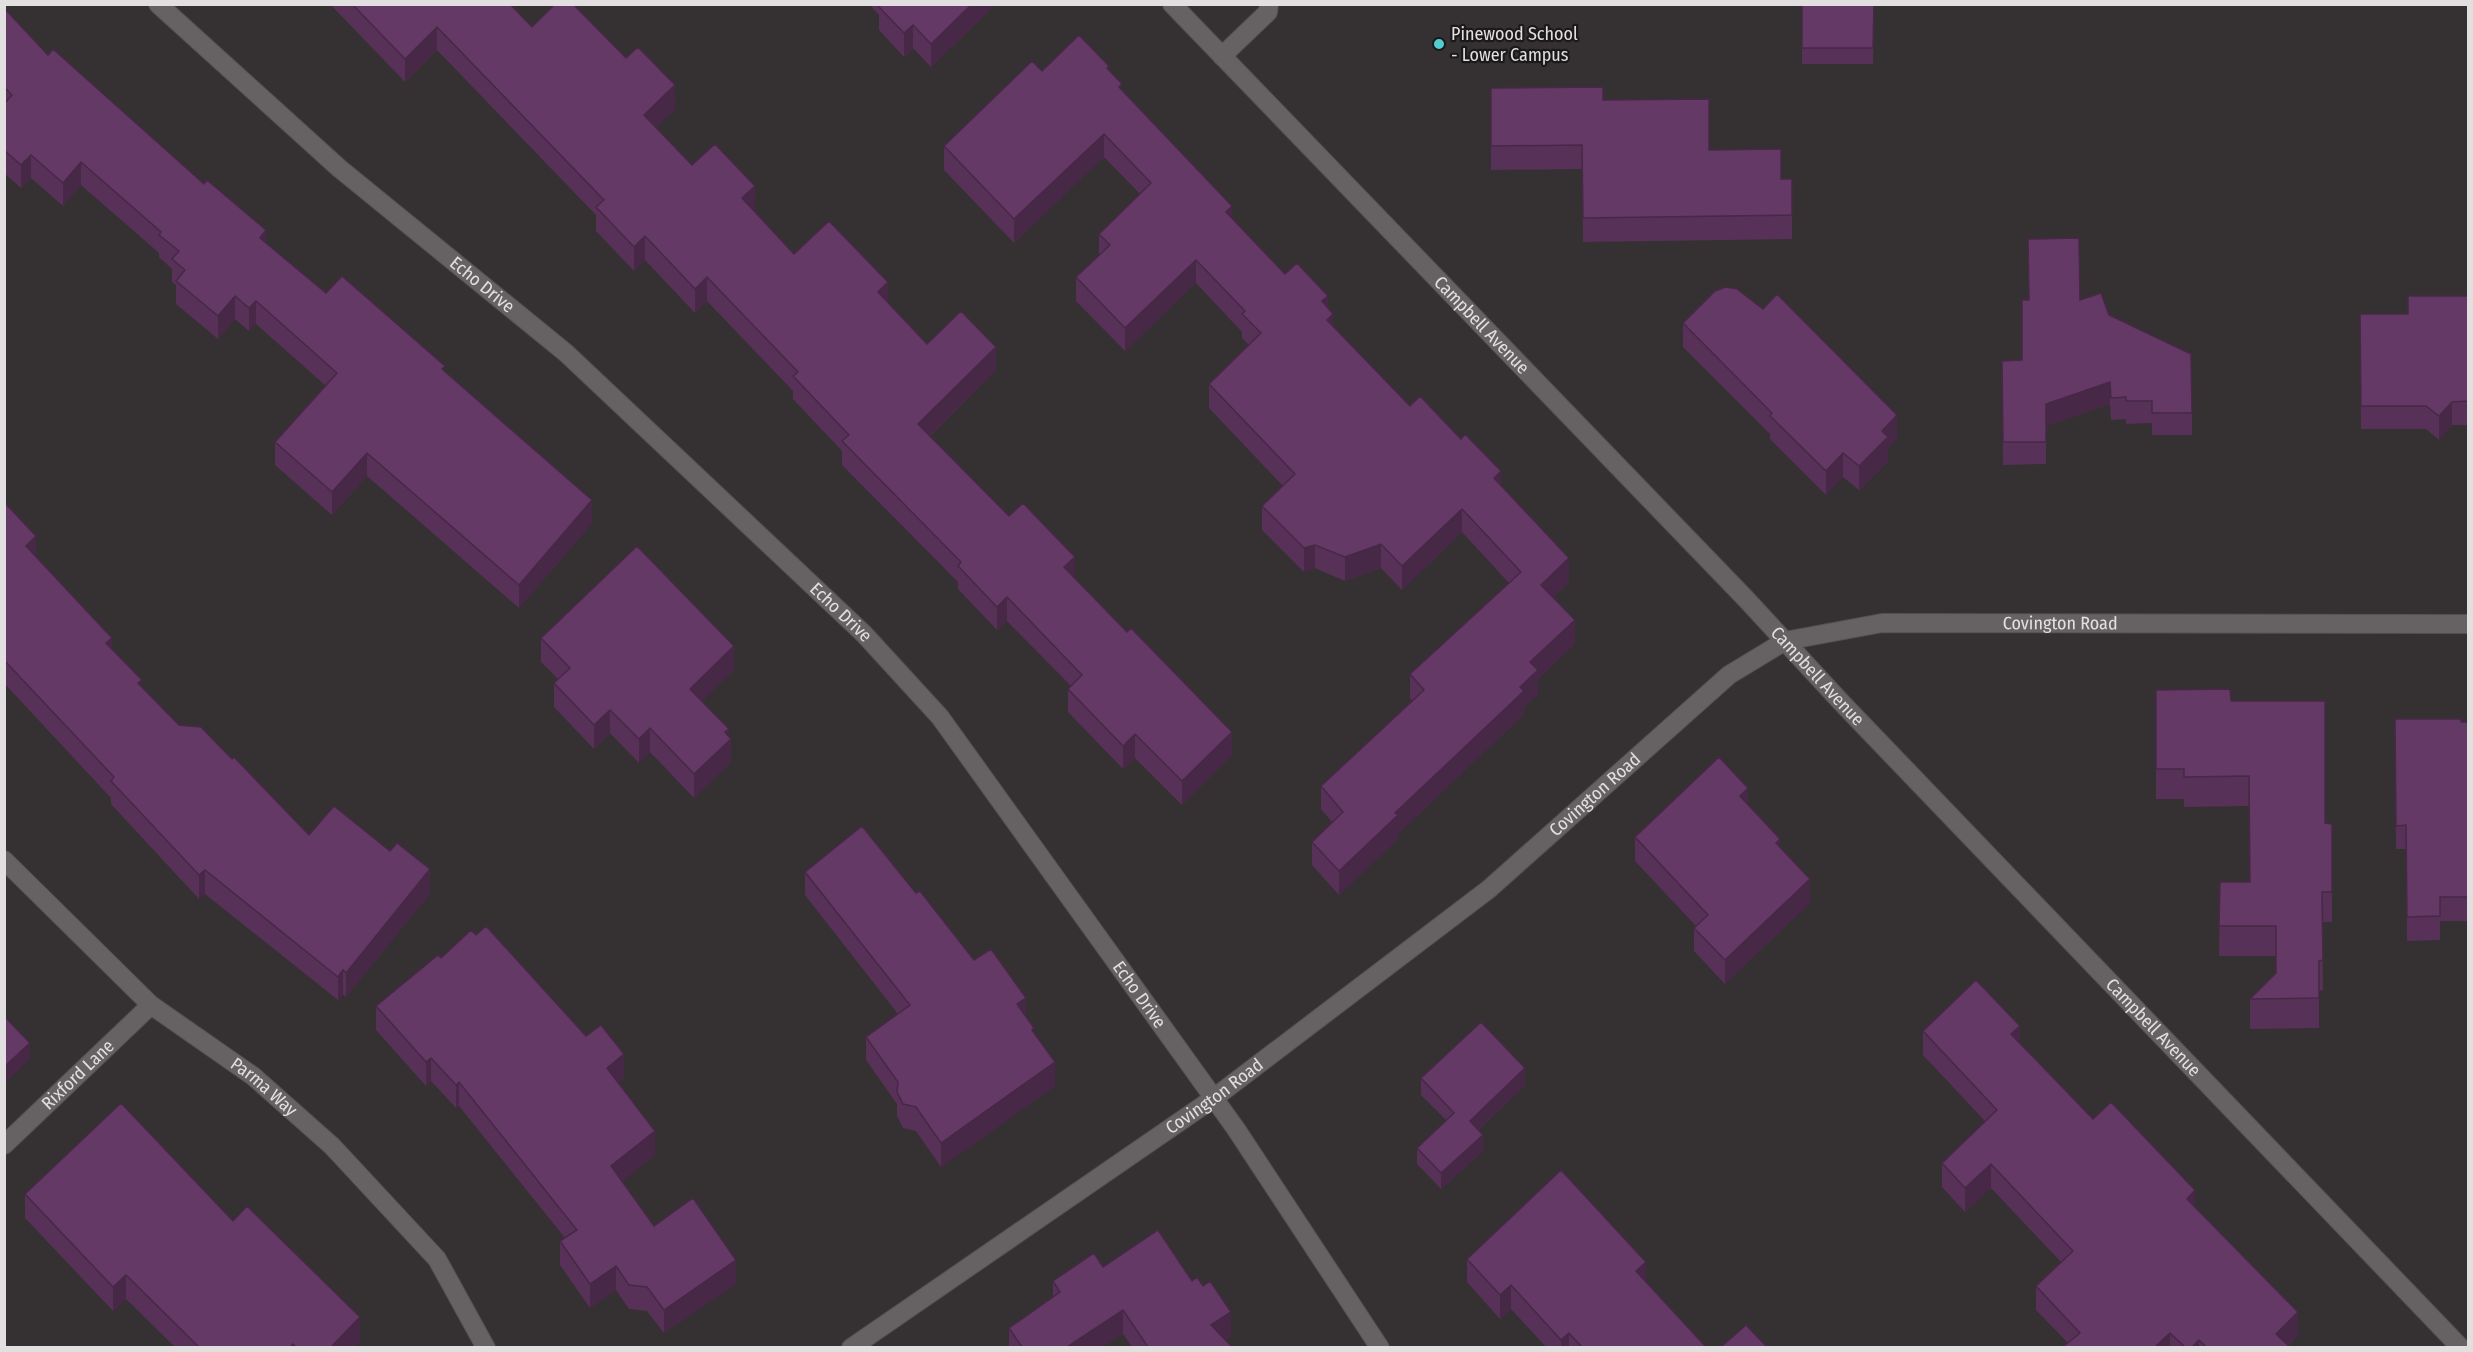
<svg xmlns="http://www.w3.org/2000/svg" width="2473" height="1352" font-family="'Fira Sans Condensed',sans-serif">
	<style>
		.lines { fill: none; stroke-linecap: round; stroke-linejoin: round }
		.lane-casing { stroke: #535051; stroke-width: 20 }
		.street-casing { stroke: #535051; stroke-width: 20 }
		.lane { stroke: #666263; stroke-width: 18 }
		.street { stroke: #666263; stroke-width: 18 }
		.wall { fill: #573157 }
		.shaded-wall { fill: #472847 }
		.building { fill: #653965; stroke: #472847; stroke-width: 1.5 }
		.poi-dot { fill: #52cdcf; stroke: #1b191a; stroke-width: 2 }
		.labels { text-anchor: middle; stroke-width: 4.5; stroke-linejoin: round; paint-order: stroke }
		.poi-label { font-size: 18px; fill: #e2dfe0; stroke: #1b191a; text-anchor: start }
		.street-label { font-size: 18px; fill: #e2dfe0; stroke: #1b191a }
	</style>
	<rect width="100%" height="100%" fill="#353132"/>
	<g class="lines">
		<g class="lane-casing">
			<path id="lane" d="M1222 56 1268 12 1269 4"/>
		</g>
		<g class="street-casing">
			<g id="street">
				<path id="s1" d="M158 4 339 168 566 353 864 634 940 717 1236 1129 1380 1348"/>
				<path id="s2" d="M1172 4 1746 599 1841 702 2461 1348"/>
				<path id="s3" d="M4 860 151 1005 253 1076 332 1146 437 1259 486 1348"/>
				<path id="s4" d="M4 1145 151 1005"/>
				<path id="s5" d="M851 1348 1214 1098 1489 889 1729 675 1785 641 1882 623 2468 624"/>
			</g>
		</g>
		<use href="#lane" class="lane"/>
		<use href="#street" class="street"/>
	</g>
	<path class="wall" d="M330 4H510L532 27 675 109 656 127 692 165 755 209 754 210 794 254 888 303 927 344 996 370 930 436 1009 516 1075 578 1232 755 1182 805 1135 758 1123 769 1068 712V689L1071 686 1007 621 997 630 958 589V582L842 465V451L793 399V391L707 301 695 313 645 260 634 271 596 231V215L437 50 405 82Z
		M869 4H996L931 67 913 48 904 57 879 30V15Z
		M1802 4H1874L1873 64H1802Z
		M4 8 48 55 266 243 326 293 445 372 592 523 519 608 367 476 332 515 275 465V442L326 386 256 324 249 331 235 319 218 339 176 304V285L172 282V269L159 257V253L81 185 63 206 31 178 21 188 4 173Z
		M1042 71H1109L1122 90 1232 219 1285 274 1328 308 1333 326 1410 406 1501 485 1569 582 1553 597 1575 643 1538 679V694L1524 707V714L1398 834V839L1339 895 1312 865V842L1332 822 1321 809V786L1412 701 1410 698V674L1509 583 1462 532 1402 590 1381 568 1345 581 1315 568 1304 572 1262 530V506L1283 486 1209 408V384L1249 345 1242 338V332L1196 283 1125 351 1076 301V277L1099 255V234L1140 194 1104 157 1014 243 944 170V146Z
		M1491 88 1603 100 1709 150 1781 179H1792V239L1583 242 1582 169 1491 170Z
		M2469 296V425H2452L2439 440 2426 429H2361L2360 314H2408Z
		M2080 300 2109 315 2192 413V435H2152V423L2126 424V419L2111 420 2110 404 2046 426V464L2003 465 2002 361 2022 360Z
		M1683 323 1897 438 1888 448V461L1859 490 1843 477 1826 495 1770 439V434L1683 347Z
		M4 502 36 557 112 649 142 687 179 725 232 759 309 835 430 893 346 997 343 994 338 1000 205 894 199 899 111 804V798L4 683Z
		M541 638 734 670 702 701 729 736 731 762 694 798 650 752 639 763 610 733 594 749 554 707V683L558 679 541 662Z
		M2156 690 2231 701 2325 823 2332 824V922H2322L2323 990 2319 991V1028L2250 1029V999L2276 973V956H2219L2220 882H2250L2249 806 2184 807V799H2156Z
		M2395 719 2469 722V921H2440V940L2407 941 2406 849H2396Z
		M1748 806 1780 848 1810 903 1725 984 1694 951V928L1696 926 1635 861V837Z
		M805 872 916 893 974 960 1026 1016 1034 1033 1055 1086 941 1167 916 1131 903 1128 897 1116V1104L866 1060V1037L898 1014 805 895Z
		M441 958 624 1078 618 1082 655 1155 622 1181 654 1226 736 1284 664 1333 647 1311 629 1309 616 1290 590 1308 560 1265V1241L565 1238 459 1106 456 1108 431 1081 426 1086 376 1030V1006Z
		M1923 1031 2020 1043 2093 1119 2195 1207 2298 1335 2288 1346 2290 1347H2063L2068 1343 2036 1310V1286L2061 1262 1991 1188 1965 1212 1942 1187V1163L1985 1121 1923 1055Z
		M1421 1078 1525 1085 1478 1130 1483 1151 1441 1189 1417 1164V1148L1446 1120 1421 1095Z
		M25 1194 233 1221 360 1341 354 1347H175L126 1299 113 1311 25 1218Z
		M1467 1259 1646 1282 1706 1347H1546L1511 1309 1500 1319 1467 1282Z
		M1103 1267 1192 1281 1231 1335 1225 1340 1232 1347H1132L1123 1334 1102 1347H1009V1328L1053 1297V1281Z"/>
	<path class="shaded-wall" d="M972 4H996L931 67V44Z
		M913 25V48L904 57V33Z
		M437 27V50L405 82V59Z
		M675 85V109L644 139V115Z
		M1104 134V157L1014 243V219Z
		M31 155V178L21 188V165Z
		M81 162V185L63 206V183Z
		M755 186V209L742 221V198Z
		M1232 206V230L1226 212Z
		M266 230V253L260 238Z
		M645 236V260L634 271V247Z
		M1196 260V283L1125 351V328Z
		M707 277V301L695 313V289Z
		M888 282V306L878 292Z
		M235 296V319L218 339V316Z
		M1328 296V319L1333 314V337L1322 301Z
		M256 301V324L249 331V308Z
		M996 347V370L918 447V424Z
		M2110 382V404L2046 426V404Z
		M2452 402V425L2439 440V416Z
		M1897 415V438L1888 448V461L1859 490V466L1882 431Z
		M367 453V476L332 515V492Z
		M1843 453V477L1826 495V471Z
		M1501 471V495L1494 478Z
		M592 500V523L519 608V585Z
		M1462 509V532L1402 590V566Z
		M36 536V560L26 546Z
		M1381 544V568L1345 581V557Z
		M1315 545V568L1304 572V548Z
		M1075 557V581L1064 567Z
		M1569 558V582L1541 608V585Z
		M1007 597V621L997 630V607Z
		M1575 620V643L1538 679V694L1524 707V714L1398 834V839L1339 895V871L1395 813 1520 687 1530 662Z
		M112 638V662L106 643Z
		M734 646V670L690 713V689Z
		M610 710V733L594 749V725Z
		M650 728V752L639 763V739Z
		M729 729V741L731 739V762L694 798V774L725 732Z
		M1232 732V755L1182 805V781Z
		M1135 734V758L1123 769V746Z
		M1748 788V812L1740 796Z
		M1780 839V863L1776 843Z
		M430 869V893L346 997V973Z
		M205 870V894L199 899V875Z
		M1810 879V903L1725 984V960Z
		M343 970V994L338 1000V977Z
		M1026 998V1022L1017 1004Z
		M2020 1026V1050L2011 1034Z
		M30 1043V1059L4 1084V1067Z
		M624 1054V1078L607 1091V1068Z
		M431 1058V1081L426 1086V1062Z
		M1055 1062V1086L941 1167V1143Z
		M1525 1068V1085L1470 1137V1121Z
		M459 1082V1106L456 1108V1085Z
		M655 1131V1155L611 1190V1166Z
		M1483 1135V1151L1441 1189V1173Z
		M1991 1164V1188L1965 1212V1188Z
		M2195 1190V1214L2187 1199Z
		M736 1260V1284L664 1333V1310Z
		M1646 1262V1286L1636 1271Z
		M616 1266V1290L590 1308V1284Z
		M126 1275V1299L113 1311V1287Z
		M1511 1285V1309L1500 1319V1295Z
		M1123 1310V1334L1102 1347H1067Z
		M1231 1312V1335L1213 1347 1211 1325Z
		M2298 1312V1335L2286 1347 2276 1334Z
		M360 1317V1341L354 1347H331Z
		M1569 1333V1347H1561V1340Z
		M2170 1333V1347H2155Z
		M2199 1340V1347H2192Z"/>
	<path class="building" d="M352 4H510L532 27 555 4H573L626 58 638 47 675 85 644 115 692 165 715 144 755 186 742 198 794 254 829 221 888 282 878 292 927 344 961 311 996 347 918 424 1009 516 1023 503 1075 557 1064 567 1127 632 1131 628 1232 732 1182 781 1135 734 1123 746 1068 689 1082 675 1007 597 997 607 958 566 961 562 842 441 849 435 793 376 798 372 707 277 695 289 645 236 634 247 596 207 604 200 437 27 405 59Z
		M881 4H972L931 44 913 25 904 33 879 7Z
		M1802 4H1874L1873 48H1802Z
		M4 8 48 55 53 49 204 184 207 180 266 230 260 238 326 293 342 276 445 366 442 369 592 500 519 585 367 453 332 492 275 442 337 373 256 301 249 308 235 296 218 316 176 281 185 270 172 259 179 251 159 235 161 232 81 162 63 183 31 155 21 165 4 150V104L12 95 4 87Z
		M1079 35 1109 66 1107 68 1122 84 1119 87 1232 206 1226 212 1285 274 1297 263 1328 296 1322 301 1333 314 1327 320 1410 406 1420 396 1461 439 1465 434 1501 471 1494 478 1569 558 1541 585 1575 620 1530 662 1538 670 1520 687 1524 691 1395 813 1398 815 1339 871 1312 842 1343 812 1321 786 1424 690 1410 674 1521 572 1462 509 1402 566 1381 544 1345 557 1315 545 1304 548 1262 506 1295 474 1209 384 1261 333 1242 314 1245 311 1196 260 1125 328 1076 277 1110 245 1099 234 1151 183 1104 134 1014 219 944 146 1032 61 1042 71Z
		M1603 87V100L1709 99V150L1781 149V179H1792V215L1583 218 1582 145 1491 146V88Z
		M2079 238 2080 300 2101 293 2109 315 2191 354 2192 413H2152V401H2126V397L2111 398 2110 382 2046 404V442H2003L2002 361 2022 360V300H2029L2028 239Z
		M1726 287 1737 289 1763 309 1777 294 1897 415 1882 431 1888 437 1859 466 1843 453 1826 471 1770 416 1772 413 1683 323 1715 291Z
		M2408 296H2469V401L2452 402 2439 416 2426 406H2361L2360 314H2408Z
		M4 502 36 536 26 546 112 638 106 643 142 680 138 683 179 725 201 727 232 759 234 757 309 835 334 806 390 851 397 843 430 869 346 973 343 970 338 977 205 870 199 875 111 781 114 777 4 660Z
		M637 546 734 646 690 689 729 729 725 732 731 739 694 774 650 728 639 739 610 710 594 725 554 683 570 668 541 638Z
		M2230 689 2231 701H2325V823L2332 824V892H2322L2323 960 2319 961V998L2250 999 2276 973V926H2219L2220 882H2250L2249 776 2184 777V769H2156V690Z
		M2395 719H2461V722H2469V897H2440V916L2407 917 2406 825 2396 826Z
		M1719 757 1748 788 1740 796 1780 839 1776 843 1810 879 1725 960 1694 928 1708 915 1635 837Z
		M862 826 916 893 920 891 974 960 991 949 1026 998 1017 1004 1034 1028 1032 1030 1055 1062 941 1143 916 1107 903 1104 897 1092 898 1082 866 1037 910 1005 805 872Z
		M486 926 586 1036 601 1025 624 1054 607 1068 655 1131 611 1166 654 1226 693 1198 736 1260 664 1310 647 1287 629 1285 616 1266 590 1284 560 1241 577 1230 459 1082 456 1085 431 1058 426 1062 376 1006 438 955 441 958 471 930 476 935Z
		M1976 980 2020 1026 2011 1034 2093 1119 2111 1102 2195 1190 2187 1199 2298 1312 2276 1334 2290 1347H2206L2199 1340 2192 1347H2185L2170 1333 2155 1347H2063L2080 1333 2036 1286 2073 1251 1991 1164 1965 1188 1942 1163 1997 1110 1923 1031Z
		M4 1016 30 1043 4 1067Z
		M1481 1022 1525 1068 1470 1121 1483 1135 1441 1173 1417 1148 1454 1113 1421 1078Z
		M121 1103 233 1221 247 1206 360 1317 331 1347H296L293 1344 290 1347H199L126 1275 113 1287 25 1194Z
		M1561 1170 1646 1262 1636 1271 1706 1347H1582L1569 1333 1561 1340 1511 1285 1500 1295 1467 1259Z
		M1158 1230 1192 1281 1197 1277 1203 1286 1210 1281 1231 1312 1211 1325 1232 1347H1148L1123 1310 1067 1347H1022L1009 1328 1060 1292 1053 1281 1094 1253 1103 1267Z
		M1746 1325 1767 1347H1721Z"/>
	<circle class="poi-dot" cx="1439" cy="44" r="6"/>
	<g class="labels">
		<g class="poi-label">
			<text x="1451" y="40">Pinewood School<tspan x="1451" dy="21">- Lower Campus</tspan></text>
		</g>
		<g class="street-label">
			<text dy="6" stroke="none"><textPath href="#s1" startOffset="429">Echo Drive</textPath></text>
			<text dy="6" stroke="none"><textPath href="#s2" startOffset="446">Campbell Avenue</textPath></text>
			<text dy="6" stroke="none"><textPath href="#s1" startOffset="915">Echo Drive</textPath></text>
			<text dy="6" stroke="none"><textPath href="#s5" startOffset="1450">Covington Road</textPath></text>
			<text dy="6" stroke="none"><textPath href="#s2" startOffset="932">Campbell Avenue</textPath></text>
			<text dy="6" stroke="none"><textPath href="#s5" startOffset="928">Covington Road</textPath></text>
			<text dy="6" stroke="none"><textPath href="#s1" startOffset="1401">Echo Drive</textPath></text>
			<text dy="6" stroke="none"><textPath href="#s2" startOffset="1418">Campbell Avenue</textPath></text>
			<text dy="6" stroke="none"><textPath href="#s4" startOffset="102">Rixford Lane</textPath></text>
			<text dy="6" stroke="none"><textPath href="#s3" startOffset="346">Parma Way</textPath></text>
			<text dy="6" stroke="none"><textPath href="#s5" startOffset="442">Covington Road</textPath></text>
		</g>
	</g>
	<rect width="2473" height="1352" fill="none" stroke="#e2dfe0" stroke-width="12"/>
</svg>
